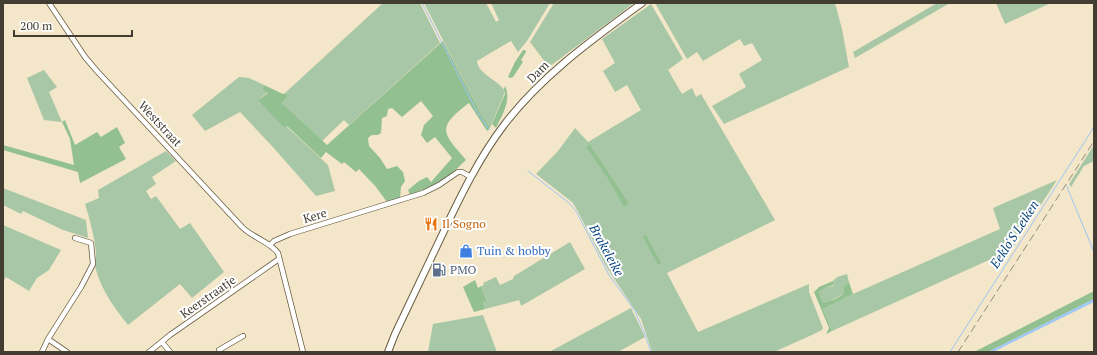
<svg xmlns="http://www.w3.org/2000/svg" width="1097" height="355" font-family="'PT Serif',serif">
	<style>
		.green { fill: #a8c7a7; fill-rule: evenodd }
		.forest { fill: #92c091 }
		.water { fill: #9dc7f7 }
		.lines { fill: none; stroke-linecap: round; stroke-linejoin: round }
		.stream { stroke: #9dc7f7; stroke-width: 1 }
		.minor-casing { stroke: #685c42; stroke-width: 6 }
		.major-casing { stroke: #685c42; stroke-width: 8 }
		.minor { stroke: #fff; stroke-width: 4.5 }
		.major { stroke: #fff; stroke-width: 6 }
		.rail { stroke: #968c78; stroke-width: 1; stroke-dasharray: 8 4; stroke-linecap: butt }
		.labels { text-anchor: middle; stroke-width: 4; stroke-linejoin: round; paint-order: stroke }
		.street-label { font-size: 12px; fill: #423c31; stroke: #fff }
		.food-label { font-size: 12px; fill: #c56008; stroke: #fff; text-anchor: start }
		.shop-label { font-size: 12px; fill: #366cbe; stroke: #fff; text-anchor: start }
		.service-label { font-size: 12px; fill: #4e5e75; stroke: #fff; text-anchor: start }
		.water-label { font-size: 13px; font-style: italic; fill: #09457e; stroke: #fff }
	</style>
	<rect width="100%" height="100%" fill="#f4e6c8"/>
	<path class="green" d="M383 3H420L440 43 349 125 344 120 322 141 282 103 288 96 285 93Z
		M424 3H486L496 22 499 20 491 3H550L527 41 518 52 511 41 477 61C478 74 498 80 505 91L503 97 490 128 480 112Z
		M554 3H634L549 67 530 42Z
		M655 3H835L842 29 849 67 724 124 712 106 746 87 739 74 762 60 752 43 744 46 740 39 703 61 697 52 687 59Z
		M937 3H950L855 58 853 52Z
		M996 3H1051L1005 24Z
		M651 4 683 59 668 70 682 94 692 88 696 97 701 94 775 220 667 273 698 332 809 284V292L823 328 822 330 814 334 774 352H652L641 319 607 268 576 208 572 202 536 174 558 151 575 128 588 142 641 110 627 85 615 92 603 71 615 63 602 39ZM590 144 629 203 624 206 606 176Z
		M44 70 57 87 49 92 62 122 44 120 27 78Z
		M239 77 249 78 264 85 262 89 268 92 259 99 284 128 286 126 328 165 335 191 316 196 272 146 240 112 205 131 192 115Z
		M1094 145V161L1084 166 1071 187 1069 184Z
		M166 151 176 161 152 177 156 184 146 191 151 199 156 196 180 229 190 223 224 272 192 298 180 284 128 325C114 307 103 293 96 270 94 265 96 258 96 252 94 235 90 220 85 204L99 198 98 190Z
		M1057 180 1011 250 832 331 823 309 853 294 1000 229 993 208Z
		M3 188 86 220 88 238 63 230 23 211 21 214 3 205Z
		M3 225 61 250 49 270 37 278 29 291 6 277 3 282Z
		M570 242 585 269 521 306 519 300 485 309 483 302 487 300 481 286 484 285 483 283 496 277 500 285 513 279 514 276Z
		M847 274 849 282 844 286 843 294 829 302H823L819 292 826 287 834 286 833 281 837 277Z
		M631 308 645 337 618 352H549Z
		M483 315 497 352H428L433 324Z"/>
	<path class="forest" d="M443 41 480 112 490 128 487 131 469 103C436 128 442 132 466 160L446 179 431 186 410 195 408 190 419 181 427 177 431 182 452 158 435 137 427 143 421 135 424 125 433 116 421 101 402 117 392 108 388 109 387 116 382 118 381 133 378 135H372L368 138 369 146 380 158 387 169 397 166 403 172 405 181 401 187 400 198 387 202 376 187 359 169 356 172 344 162 342 164 326 152 321 158 287 126 284 128 258 100 268 93 262 89 264 85 283 94 285 93 288 96 282 103 327 145Z
		M523 50H525L526 52 521 60 523 62 513 77 511 78 508 77 515 62Z
		M505 86C512 100 502 115 496 128L492 124 505 94 504 89Z
		M65 120 75 145 97 132 101 137 117 127 125 143 119 147 126 159 80 183 78 172 3 150V145L74 165 70 139 62 122Z
		M590 144 629 203 624 207 606 176 586 147Z
		M646 235 661 263 658 265 643 237Z
		M475 280 478 288 481 286 487 301 483 302 485 309 474 312 463 287Z
		M833 281 834 285 826 287 819 292 823 302C829 303 838 298 843 294L844 286 849 282 853 294 823 309 832 331 826 334 829 328 814 292 819 287Z
		M1094 291V299L988 352H974Z"/>
	<path class="water" d="M1094 299V302L993 352H988Z"/>
	<g class="lines">
		<path class="stream" d="M422 3 476 110 489 130
			M528 171 569 203 576 211 609 275 635 311 645 335 651 352
			M1067 186 1069 192 1094 252
			M950 352 1094 127"/>
		<g class="minor-casing">
			<path id="minor" d="M49 3 85 57 96 70 242 227C253 238 269 241 278 253L303 352
				M270 245 274 241 290 234 423 193 439 185 458 172H462L471 177
				M48 339 81 287 93 264 91 243 75 238
				M162 342 170 352
				M42 352 48 339 67 352
				M149 352 170 335 279 259
				M220 352 219 350 243 336"/>
		</g>
		<g class="major-casing">
			<path id="major" d="M388 352 395 334C411 300 427 267 443 233 461 195 479 158 504 125 541 76 593 39 642 3"/>
		</g>
		<use href="#minor" class="minor"/>
		<use href="#major" class="major"/>
		<path class="rail" d="M958 352 1094 141"/>
	</g>
	<defs>
		<g id="restaurant-bare" transform="scale(1.08)"><path d="M-5-6h1v4h1v-4h1v4h1v-4h1v5L-1.5 .5V6h-2V.5L-5-1ZM5-6V6H3V1.5H1.5Q1.5-4 5-6Z" fill="#e8710a" stroke="#fff" stroke-width="2.5" paint-order="stroke"/></g>
		<g id="shop-bare" transform="scale(1.08)"><path d="M-5-2.5h2.3a2.7 3.5 0 0 1 5.4 0H5L5.5 6h-11ZM-1.5-2.5h3a1.5 2.3 0 0 0-3 0Z" fill="#3f7fe0" stroke="#fff" stroke-width="2.5" paint-order="stroke"/></g>
		<g id="fuel-bare" transform="scale(1.08)"><path d="M-5.5-6h7V0h2V4h1.3V-2.5L3-4.5l.8-.8L6-3V5H2.5V1h-1V6h-7ZM-4.2-4.7v3.2H.2V-4.7Z" fill="#5c6f8a" stroke="#fff" stroke-width="2.5" paint-order="stroke"/></g>
	</defs>
	<g fill-rule="evenodd">
		<use href="#restaurant-bare" x="431" y="224"/>
		<use href="#shop-bare" x="466" y="251"/>
		<use href="#fuel-bare" x="439" y="270"/>
	</g>
	<g class="labels">
		<g class="street-label">
			<text transform="translate(538 72) rotate(-45)" y="4">Dam</text>
			<text transform="translate(160 124) rotate(47)" y="4">Weststraat</text>
			<text transform="translate(315 216) rotate(-17)" y="4">Kere</text>
			<text transform="translate(208 297) rotate(-35)" y="4">Keerstraatje</text>
		</g>
		<g class="food-label">
			<text x="442" y="228">Il Sogno</text>
		</g>
		<g class="shop-label">
			<text x="477" y="255">Tuin &amp; hobby</text>
		</g>
		<g class="service-label">
			<text x="450" y="274">PMO</text>
		</g>
		<g class="water-label">
			<text transform="translate(1014 234) rotate(-57)" y="5">Eeklo'S Leiken</text>
			<text transform="translate(607 250) rotate(61)" y="5">Brakeleike</text>
		</g>
	</g>
	<rect width="1097" height="355" fill="none" stroke="#423c31" stroke-width="8"/>
	<path d="M14 30v6h118v-6" fill="none" stroke="#423c31" stroke-width="2"/>
	<text x="20" y="30" font-size="12" fill="#423c31" stroke="#ffffff" stroke-width="3" paint-order="stroke">200 m</text>
</svg>
